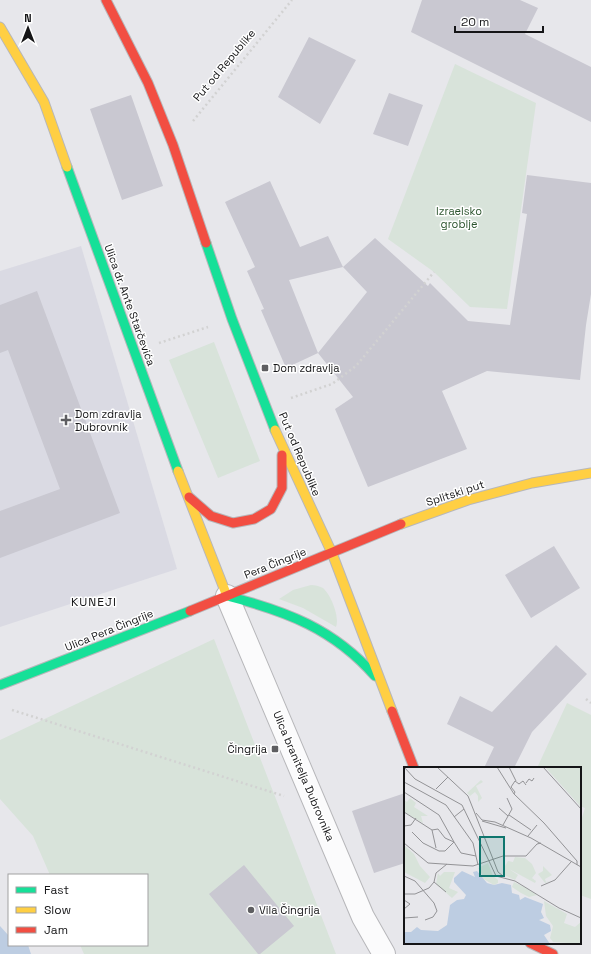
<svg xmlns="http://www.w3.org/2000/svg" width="591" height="954" font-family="'Space Grotesk',sans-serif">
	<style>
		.built { fill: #dadae3 }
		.green { fill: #d8e3da }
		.water { fill: #bdcde2 }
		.building { fill: #c9c8d1 }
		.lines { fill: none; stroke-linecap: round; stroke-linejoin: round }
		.street-casing { stroke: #b7b7ba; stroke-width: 24 }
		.fast-casing { stroke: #b7b7ba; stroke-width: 11 }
		.slow-casing { stroke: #b7b7ba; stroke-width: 11 }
		.jam-casing { stroke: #b7b7ba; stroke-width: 11 }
		.path { stroke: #d2d2d2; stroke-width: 2.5; stroke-dasharray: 2 3; stroke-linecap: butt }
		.street { stroke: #fbfbfc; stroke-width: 22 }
		.fast { stroke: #16e098; stroke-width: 9 }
		.slow { stroke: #ffcf43; stroke-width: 9 }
		.jam { stroke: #f24e42; stroke-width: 9 }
		.poi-dot { fill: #5e5e61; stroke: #fff; stroke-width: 1.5 }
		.labels { text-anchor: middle; stroke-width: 3; stroke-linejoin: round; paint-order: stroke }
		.street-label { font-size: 11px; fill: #151517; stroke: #fff }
		.park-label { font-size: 11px; fill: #2c542e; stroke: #fff }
		.poi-label { font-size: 11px; fill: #151517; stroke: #fff; text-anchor: start }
		.neighbourhood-label { font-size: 12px; letter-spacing: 1px; fill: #151517; stroke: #fff }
		.inset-road { fill: none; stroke: #939396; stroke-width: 1 }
		.view { fill: #0f766e; fill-opacity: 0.15; stroke: #0f766e; stroke-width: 2 }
		.inset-edge { fill: none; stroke: #151517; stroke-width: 2 }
	</style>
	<rect width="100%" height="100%" fill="#e7e7eb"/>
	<path class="built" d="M81 246 177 569 0 627V271Z"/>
	<path class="green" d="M455 64 536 103 507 309 470 307 434 272 388 239Z
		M214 342 260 461 218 478 169 360Z
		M311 585C315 585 319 586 323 588 331 595 340 617 336 627L303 608 279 599 293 590Z
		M214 639 336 954H84L80 945H147V875H50L33 836 0 799V740Z
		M567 703 591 715V899L580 895V824L585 808 580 806V768H537Z"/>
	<path class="water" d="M0 926 9 936V945H28L31 954H0Z"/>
	<path class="building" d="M422 0H520L538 8 525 34 591 67V122L411 32Z
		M309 37 356 60 320 124 278 97Z
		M389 93 423 105 408 146 373 134Z
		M131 95 163 186 122 200 90 109Z
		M527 175 591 183V294L586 325 580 380 487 371 442 391 467 449 368 487 335 409 353 397 318 353 367 292 343 267 375 238 428 286 430 283 468 321 510 325 527 214 522 213Z
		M270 181 300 247 328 236 343 267 289 280 318 353 286 368 261 310 264 309 247 271 255 267 225 202Z
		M37 291 120 513 0 558V511L60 489 8 350 0 353V305Z
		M554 546 580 588 531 618 505 575Z
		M556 645 587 674 532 732 514 768H484L494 747 447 724 460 696 492 712Z
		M405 793V863L374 873 352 811Z
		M244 865 294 926 260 954H258L209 894Z"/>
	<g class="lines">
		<g class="street-casing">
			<path id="street" d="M227 596 363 917 384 954"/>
		</g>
		<g class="fast-casing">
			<path id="fast" d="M67 167 178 471
				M206 243 232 319 275 430
				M227 596C286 611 334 629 375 676
				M0 685 190 611"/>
		</g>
		<g class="slow-casing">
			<path id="slow" d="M0 27 44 102 67 167
				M275 430 332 553 392 711
				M178 471 227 596
				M401 524 468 500 532 483 591 473"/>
		</g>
		<g class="jam-casing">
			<path id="jam" d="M106 0 148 83 173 145 206 243
				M189 497 211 516 233 523 254 519 271 509 282 488V455
				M190 611 401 524
				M392 711 414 768
				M530 943 553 954"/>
		</g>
		<path class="path" d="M193 121 292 0
			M159 343 208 327
			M291 398 332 384 356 366 434 272
			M586 699 591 703
			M12 710 284 796"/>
		<use href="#street" class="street"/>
		<use href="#fast" class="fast"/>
		<use href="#slow" class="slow"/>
		<use href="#jam" class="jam"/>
	</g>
	<g class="poi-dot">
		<rect x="261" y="364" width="8" height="8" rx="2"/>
		<path d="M64 414h4v4h4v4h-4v4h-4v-4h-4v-4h4z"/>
		<rect x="271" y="745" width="8" height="8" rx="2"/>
		<circle cx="251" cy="910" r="4"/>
	</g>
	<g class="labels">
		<g class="street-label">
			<text transform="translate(224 65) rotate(-50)" y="4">Put od Republike</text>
			<text transform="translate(130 305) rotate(70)" y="4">Ulica dr. Ante Starčevića</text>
			<text transform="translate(300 454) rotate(67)" y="4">Put od Republike</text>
			<text transform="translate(455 493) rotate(-18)" y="4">Splitski put</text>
			<text transform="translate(275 563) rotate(-22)" y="4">Pera Čingrije</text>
			<text transform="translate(109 630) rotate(-22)" y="4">Ulica Pera Čingrije</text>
			<text transform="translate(304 776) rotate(67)" y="4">Ulica branitelja Dubrovnika</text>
		</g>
		<g class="park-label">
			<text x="459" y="215">Izraelsko<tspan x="459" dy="13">groblje</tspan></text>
		</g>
		<g class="poi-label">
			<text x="273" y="372">Dom zdravlja</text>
			<text x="75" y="418">Dom zdravlja<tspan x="75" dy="13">Dubrovnik</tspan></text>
			<text x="267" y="753" text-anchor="end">Čingrija</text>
			<text x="259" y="914">Vila Čingrija</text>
		</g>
		<g class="neighbourhood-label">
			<text x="94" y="606">KUNEJI</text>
		</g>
	</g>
	<g transform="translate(404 767)">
		<rect width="177" height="177" fill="#e7e7eb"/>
		<path d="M141 0H177V40ZM77 13 79 15 72 19 78 31 74 35V29L71 25 66 29 63 26ZM6 31 12 36 10 40 24 49H17L19 56 0 45V33L3 35ZM0 78 10 87 16 99 26 110 21 116 0 105ZM111 90 121 91 128 97 132 106 128 111 132 114 131 116 105 102 114 108 111 113 100 108 99 98 101 99 104 94 109 95ZM84 96 89 109 94 113V116L90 118 78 111 79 109 74 101ZM139 99 148 108 141 112 142 115 147 114 141 116 134 107 139 104ZM40 105H51L45 121 54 125 48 131 32 117 34 106 36 109ZM110 115 122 121 133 128 125 130 117 126 108 120ZM140 134 163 147 160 156 171 160 177 155V177L149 175 146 171 149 159 142 149Z" fill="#d8e3da"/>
		<path d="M58 104 71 110 69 105 73 104 83 116 90 118 98 116 107 118 108 126 115 128 116 133 121 130 139 137 137 145 140 151 135 153 146 158 147 164 140 168 146 177H0V165H7L13 160 17 163 34 164 43 158 46 138 53 133 60 132 62 128 50 115V111Z" fill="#bdcde2"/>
		<path class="inset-road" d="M0 0 11 12 58 38 85 94M33 0 64 29 89 92M93 0 110 27 140 56 173 94V98M105 0 112 14M139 0 177 42M0 15 42 38 69 76 74 98M122 16 125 12 128 14 130 11M32 22 44 10M0 25 35 48 50 75M110 27 111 25 107 20 111 14 115 17 119 14 122 18M95 41 104 49M0 45 28 63 32 81M72 46 78 53 91 55 127 71 177 100M105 48 127 63M50 50 60 42M78 54 102 61M99 58 108 42 103 31M0 59 7 58 12 51M28 63 34 62 41 71 50 75M8 65 19 76 35 84H41L50 75 57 86 72 89M124 69 133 58M0 76 24 96 69 99 99 89H122L133 77 137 76M89 92 94 105 99 109M85 94 92 109 111 114 155 141 177 151M0 109 11 114 30 136 33 144 29 150 21 153M30 115 42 125M137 119 151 113 167 95M0 127H11L25 121 30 115 32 106 43 97M0 133 6 137 0 142M0 151 14 150"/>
		<path class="view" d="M76 70H100V109H76Z"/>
		<rect width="177" height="177" class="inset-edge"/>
	</g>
	<rect x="8" y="874" width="140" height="72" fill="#ffffff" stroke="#a1a1a2"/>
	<rect x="16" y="887" width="20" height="6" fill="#16e098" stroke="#a1a1a2"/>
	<text x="44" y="894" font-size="12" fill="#151517">Fast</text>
	<rect x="16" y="907" width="20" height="6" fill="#ffcf43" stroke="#a1a1a2"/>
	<text x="44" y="914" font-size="12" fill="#151517">Slow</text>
	<rect x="16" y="927" width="20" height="6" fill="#f24e42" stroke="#a1a1a2"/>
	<text x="44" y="934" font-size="12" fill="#151517">Jam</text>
	<g transform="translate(28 28)" stroke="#ffffff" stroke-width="3" paint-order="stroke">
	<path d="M0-3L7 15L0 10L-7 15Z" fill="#151517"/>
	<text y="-6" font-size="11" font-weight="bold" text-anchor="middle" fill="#151517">N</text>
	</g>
	<path d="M455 26v6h88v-6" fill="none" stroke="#151517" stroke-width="2"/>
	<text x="461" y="26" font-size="12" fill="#151517" stroke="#ffffff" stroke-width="3" paint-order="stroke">20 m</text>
</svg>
